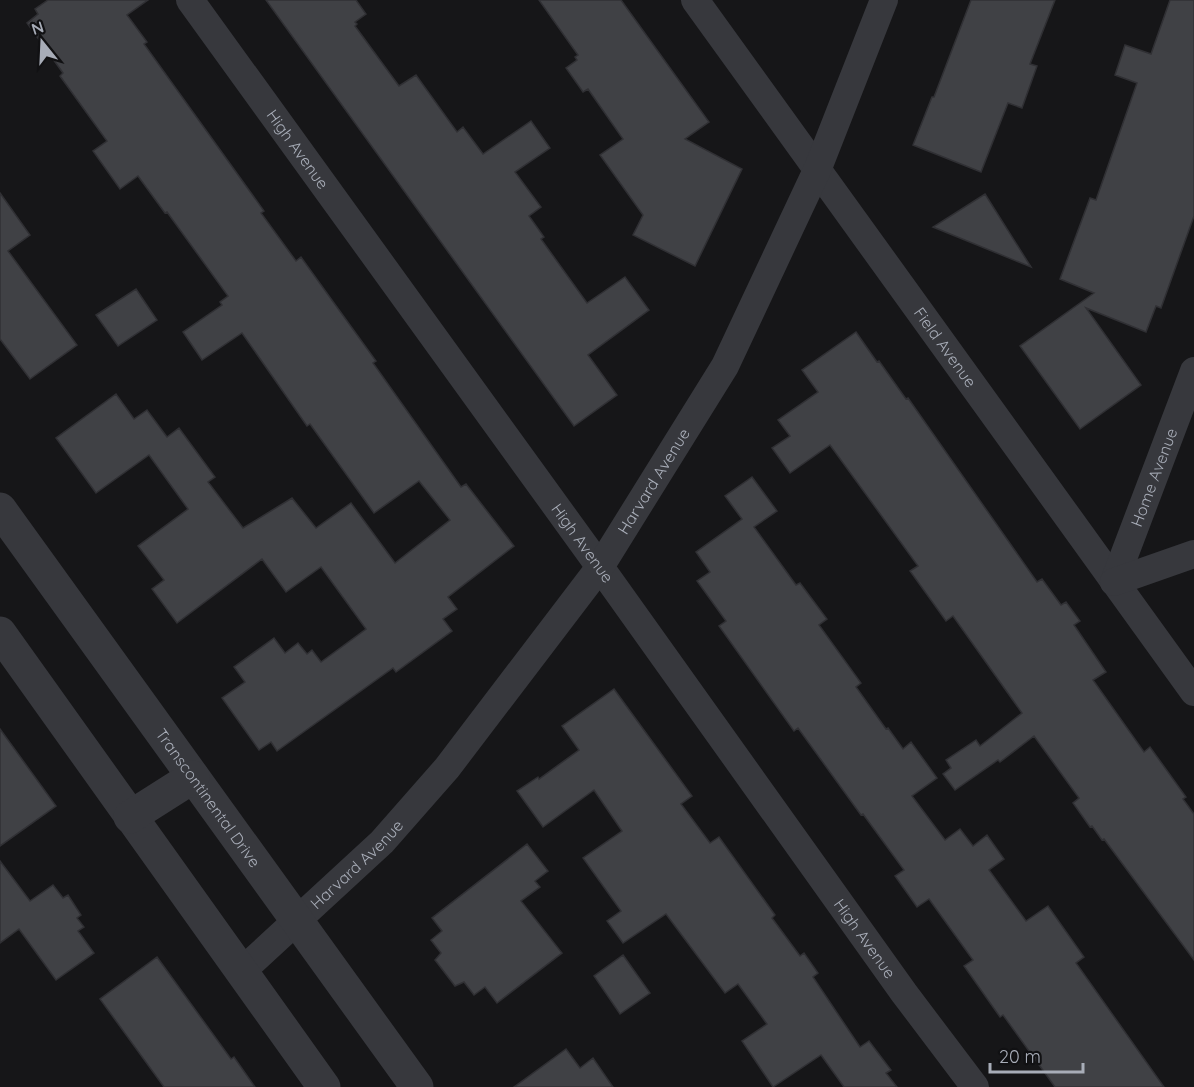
<svg xmlns="http://www.w3.org/2000/svg" width="1194" height="1087" font-family="Quicksand,sans-serif">
	<style>
		.building { fill: #404145; stroke: #303034; stroke-width: 1.5 }
		.lines { fill: none; stroke-linecap: round; stroke-linejoin: round }
		.minor { stroke: #37383d; stroke-width: 28 }
		.tertiary { stroke: #37383d; stroke-width: 33 }
		.labels { text-anchor: middle; stroke-width: 6; stroke-linejoin: round; paint-order: stroke }
		.street-label { font-size: 16px; fill: #a8adb8; stroke: #111113 }
	</style>
	<rect width="100%" height="100%" fill="#161618"/>
	<path class="building" d="M48 0H148L127 15 147 42 144 44 264 211 261 213 296 261 301 257 334 303 376 361 373 363 461 487 466 484 514 546 448 597 457 609 443 619 452 631 396 672 393 668 277 751 271 742 259 750 222 698 245 682 234 667 274 638 285 653 298 643 307 654 312 650 321 662 366 629 321 567 286 592 262 559 177 623 152 589 164 580 138 546 188 509 149 455 96 493 56 438 116 394 134 419 147 410 167 437 179 428 215 477 208 482 243 528 292 498 316 528 351 503 395 563 450 520 419 481 374 513 310 424 307 426 242 333 202 360 183 332 222 305 220 302 228 296 167 212 165 213 138 176 120 189 93 151 107 141 60 76 63 73 27 23 38 14 35 9Z
		M266 0H356L366 14 355 22 357 24 355 26 399 86 416 75 457 132 463 127 483 154 531 121 550 148 515 172 541 207 529 216 544 237 541 239 587 303 625 277 649 310 588 355 617 395 574 426Z
		M539 0H621L709 122 685 139 742 169 695 266 633 235 643 215 600 155 623 139 588 89 583 92 566 68 577 60 575 57 578 55Z
		M971 0H1055L1030 64 1037 66 1022 108 1008 103 981 172 913 145 932 97H934Z
		M1170 0H1194V216L1161 308 1156 306 1146 332 1086 308 1141 385 1080 429 1020 346 1094 293 1060 279 1090 198 1096 200 1137 83 1115 75 1125 45 1151 54Z
		M0 193 30 235 8 251 77 345 30 379 0 339Z
		M985 194 1031 267 933 227Z
		M136 289 157 320 118 346 96 315Z
		M856 332 877 362 879 361 906 399 908 398 1037 582 1042 579 1061 605 1066 602 1080 621 1074 625 1106 672 1093 680 1144 752 1150 747 1186 797 1183 799 1194 814V960L1104 839 1102 840 1092 826 1090 827 1073 803 1079 798 1034 736 1000 762 998 760 955 790 943 774 951 768 946 760 976 740 980 746 1022 713 953 616 946 621 910 571 918 566 830 445 790 473 772 448 790 436 778 420 818 392 802 370Z
		M752 477 777 511 754 527 796 585 800 583 827 619 819 625 861 683 856 687 886 729 888 728 903 749 911 742 937 778 912 796 945 840 960 829 973 846 987 835 1004 859 989 870 1026 921 1048 906 1084 957 1076 963 1164 1087H1055L1003 1015 1000 1017 964 966 973 960 929 899 917 907 895 876 904 870 863 814 861 815 798 728 794 731 719 626 726 621 697 581 710 572 696 552 742 519 725 496Z
		M614 689 692 796 681 804 710 843 719 837 775 915 772 918 800 956 804 953 818 973 813 977 860 1047 869 1041 891 1070 886 1073 897 1087H844L821 1055 773 1087 742 1041 767 1024 738 984 725 993 666 914 623 943 607 921 621 911 583 858 622 831 594 790 543 827 517 791 538 777 539 779 579 750 562 726Z
		M0 729 56 806 0 846Z
		M527 844 548 871 535 881 540 887 521 901 562 953 497 1003 485 987 474 995 464 982 455 986 435 960 441 953 431 940 442 931 432 918Z
		M0 861 30 901 53 885 63 898 68 895 81 915 77 918 84 927 78 931 94 953 56 980 19 929 0 943Z
		M623 955 650 993 620 1014 594 976Z
		M157 957 231 1059 234 1057 255 1087H164L100 999Z
		M566 1049 580 1068 593 1058 613 1087H514Z"/>
	<g class="lines">
		<g class="minor">
			<path id="s1" d="M190 0 600 567 904 993 975 1087"/>
			<path id="s2" d="M695 0 1194 692"/>
			<path id="s3" d="M1114 582 1194 371"/>
			<path d="M1114 582 1194 554"/>
			<path id="s4" d="M241 972 382 842 447 768 600 567 725 366 818 168 884 0"/>
		</g>
		<g class="tertiary">
			<path id="s5" d="M0 509 417 1087"/>
			<path d="M0 633 324 1087"/>
			<path d="M130 817 193 777"/>
		</g>
	</g>
	<g class="labels">
		<g class="street-label">
			<text dy="6" stroke="none"><textPath href="#s1" startOffset="184">High Avenue</textPath></text>
			<text dy="6" stroke="none"><textPath href="#s2" startOffset="428">Field Avenue</textPath></text>
			<text dy="6" stroke="none"><textPath href="#s3" startOffset="112">Home Avenue</textPath></text>
			<text dy="6" stroke="none"><textPath href="#s4" startOffset="644">Harvard Avenue</textPath></text>
			<text dy="6" stroke="none"><textPath href="#s1" startOffset="670">High Avenue</textPath></text>
			<text dy="6" stroke="none"><textPath href="#s5" startOffset="356">Transcontinental Drive</textPath></text>
			<text dy="6" stroke="none"><textPath href="#s4" startOffset="158">Harvard Avenue</textPath></text>
			<text dy="6" stroke="none"><textPath href="#s1" startOffset="1156">High Avenue</textPath></text>
		</g>
	</g>
	<g transform="translate(42 42) rotate(342)" stroke="#111113" stroke-width="4.5" paint-order="stroke">
	<path d="M0-4.5L10 22L0 15L-10 22Z" fill="#a8adb8"/>
	<text y="-9" font-size="16" font-weight="bold" text-anchor="middle" fill="#a8adb8">N</text>
	</g>
	<path d="M990 1063v9h93v-9" fill="none" stroke="#a8adb8" stroke-width="3"/>
	<text x="999" y="1063" font-size="18" fill="#a8adb8" stroke="#111113" stroke-width="4.5" paint-order="stroke">20 m</text>
</svg>
